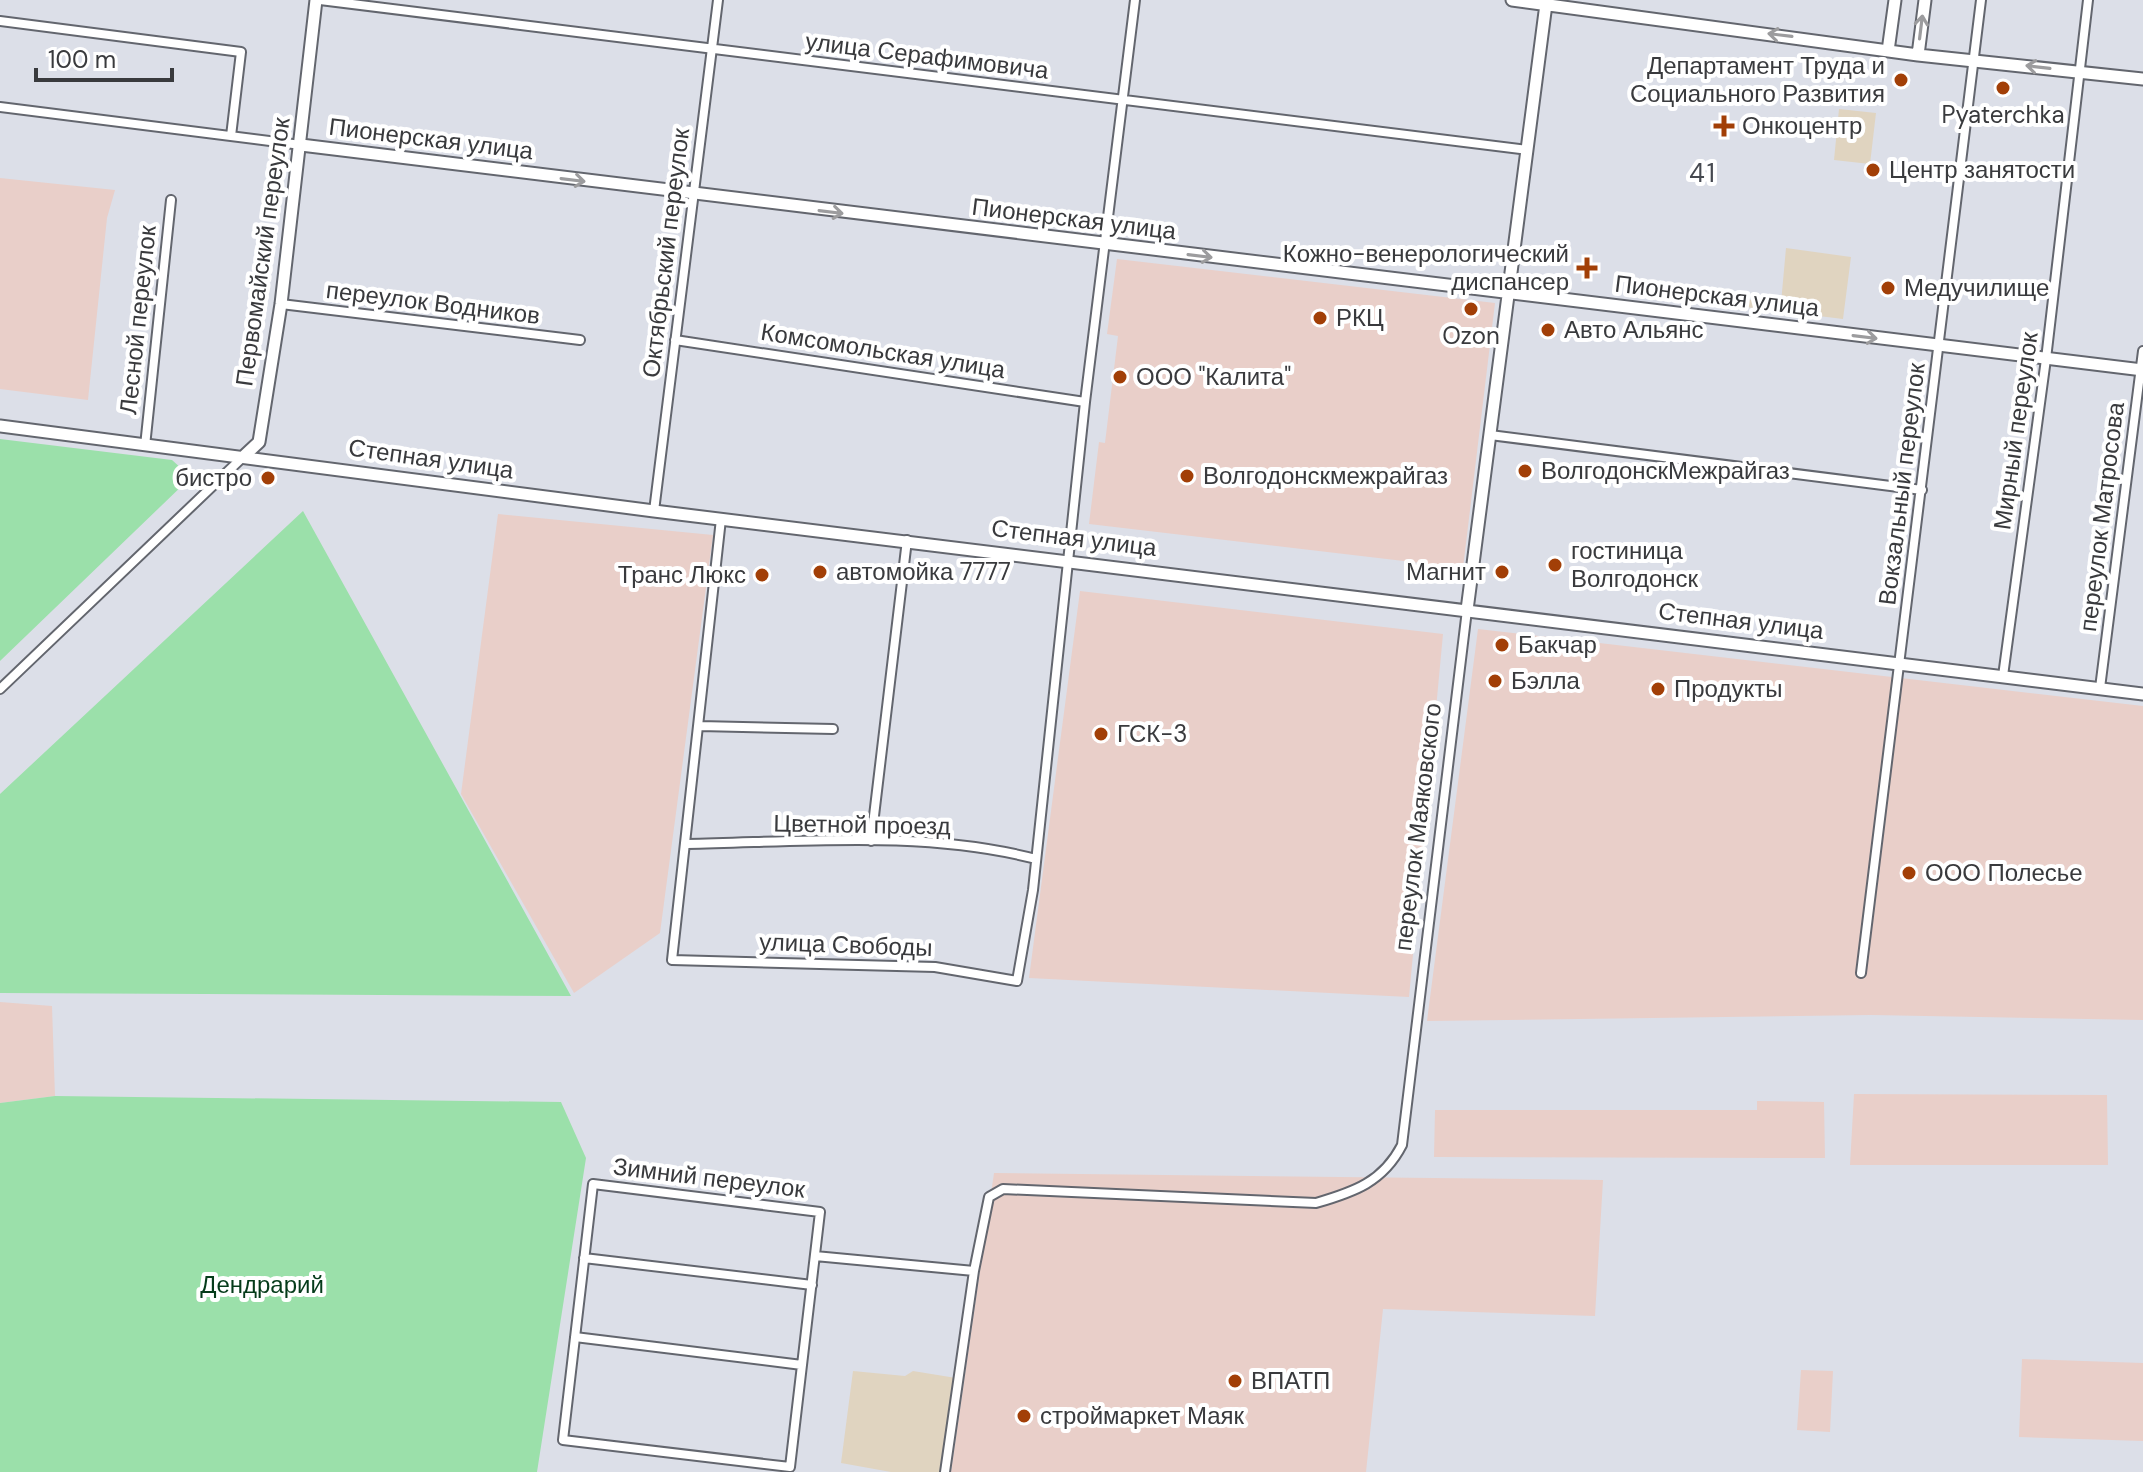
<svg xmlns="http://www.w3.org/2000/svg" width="2143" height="1472" font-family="'DM Sans',sans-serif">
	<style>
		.commercial { fill: #e0d4c0 }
		.industrial { fill: #e9cfc9 }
		.green { fill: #9be0aa }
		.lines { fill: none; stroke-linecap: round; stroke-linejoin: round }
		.street-casing { stroke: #63666e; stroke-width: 12 }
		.secondary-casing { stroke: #63666e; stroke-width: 15 }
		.street { stroke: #fff; stroke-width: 8 }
		.secondary { stroke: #fff; stroke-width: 11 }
		.oneway { stroke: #9c9c9e }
		.poi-dot { fill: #a23f07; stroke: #fff; stroke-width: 3 }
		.labels { text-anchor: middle; stroke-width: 8; stroke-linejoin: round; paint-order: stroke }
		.street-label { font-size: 24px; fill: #393a3d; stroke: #fff }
		.poi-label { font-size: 24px; fill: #393a3d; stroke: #fff; text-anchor: start }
		.park-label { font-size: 24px; fill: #053b1a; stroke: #fff }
		.neighbourhood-label { font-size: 26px; letter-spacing: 2px; fill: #45484f; stroke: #fff }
	</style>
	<rect width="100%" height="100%" fill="#dcdfe8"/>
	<path class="commercial" d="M1839 109 1876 113 1870 164 1834 160Z
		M1786 248 1851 257 1843 319 1663 297V290L1781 303Z
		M853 1371 905 1376 913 1371 956 1378 942 1472H891L841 1463Z"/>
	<path class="industrial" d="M0 178 115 190 107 218 88 400 0 389Z
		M1117 259 1495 303 1463 568 1089 524 1099 442 1105 443 1118 336 1107 334Z
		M498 514 713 535 660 933 574 993 461 794Z
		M1080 591 1443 634 1409 997 1029 978Z
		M1478 629 2143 706V1020L1871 1015 1427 1021Z
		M0 1002 52 1006 55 1096 0 1103Z
		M1854 1094 2107 1095 2108 1165H1850Z
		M1757 1101 1824 1102 1825 1158 1434 1157 1435 1110H1757Z
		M994 1173 1603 1180 1595 1316 1383 1309 1366 1472H951Z
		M2022 1359 2143 1363V1441L2019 1437Z
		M1801 1370 1833 1371 1830 1432 1797 1430Z"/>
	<path class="green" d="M0 439 172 460 182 469 187 481 0 661Z
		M303 511 571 996 0 993V794Z
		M55 1096 561 1102 586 1158 537 1472H0V1103Z"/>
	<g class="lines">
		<g class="street-casing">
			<path id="street" d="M320 0 1528 150
				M0 21 241 52 231 136
				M0 107 301 145
				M281 304 580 340
				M675 340 1085 402
				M1490 435 1922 490
				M145 446 171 200
				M654 511 718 0
				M721 519 672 960 935 967 1017 981 1033 890 1085 402 1135 0
				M2003 676 2046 359 2088 0
				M2100 688 2143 351
				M0 689 244 456
				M700 726 833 729
				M871 841 907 540
				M687 844C801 842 924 830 1036 859
				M1861 973 1981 0
				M593 1184 820 1212 790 1467 563 1440Z
				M815 1256 974 1271
				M584 1258 812 1285
				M575 1337 802 1365
				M945 1472 974 1271 989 1197 1003 1189 1316 1203C1354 1192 1383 1182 1402 1145L1467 610"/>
		</g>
		<g class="secondary-casing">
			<path id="secondary" d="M1512 0 1918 55 2143 79
				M1888 51 1895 0
				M1918 55 1925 0
				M301 145 2143 370
				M0 426 654 511 2143 694
				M244 456 259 442 281 304 316 0
				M1467 610 1546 4"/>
		</g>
		<use href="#street" class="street"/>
		<use href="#secondary" class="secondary"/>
	</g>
	<defs><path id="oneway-shaft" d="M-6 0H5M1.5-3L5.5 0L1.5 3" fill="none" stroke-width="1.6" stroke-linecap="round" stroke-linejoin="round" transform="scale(2)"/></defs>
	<g class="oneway">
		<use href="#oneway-shaft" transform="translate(1921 27) rotate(-83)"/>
		<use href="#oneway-shaft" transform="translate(1780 35) rotate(-173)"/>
		<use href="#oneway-shaft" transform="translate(2038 67) rotate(-173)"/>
		<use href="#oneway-shaft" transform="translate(573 180) rotate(7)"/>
		<use href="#oneway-shaft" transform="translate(831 212) rotate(7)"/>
		<use href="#oneway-shaft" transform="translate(1200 256) rotate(7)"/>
		<use href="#oneway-shaft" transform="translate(1865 337) rotate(7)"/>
	</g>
	<g class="poi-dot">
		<circle cx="1901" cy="80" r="8"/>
		<circle cx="2003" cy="88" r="8"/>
		<path d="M1720 114h8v8h8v8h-8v8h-8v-8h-8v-8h8z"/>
		<circle cx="1873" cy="170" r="8"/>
		<path d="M1583 256h8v8h8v8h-8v8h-8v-8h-8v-8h8z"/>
		<circle cx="1888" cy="288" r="8"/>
		<circle cx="1471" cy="309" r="8"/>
		<circle cx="1320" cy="318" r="8"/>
		<circle cx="1548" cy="330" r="8"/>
		<circle cx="1120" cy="377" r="8"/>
		<circle cx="1525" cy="471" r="8"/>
		<circle cx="1187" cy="476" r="8"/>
		<circle cx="268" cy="478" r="8"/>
		<circle cx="1555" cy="565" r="8"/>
		<circle cx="820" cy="572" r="8"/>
		<circle cx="1502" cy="572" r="8"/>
		<circle cx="762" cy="575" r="8"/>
		<circle cx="1502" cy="645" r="8"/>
		<circle cx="1495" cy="681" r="8"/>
		<circle cx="1658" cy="689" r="8"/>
		<circle cx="1101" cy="734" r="8"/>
		<circle cx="1909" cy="873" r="8"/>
		<circle cx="1235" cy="1381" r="8"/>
		<circle cx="1024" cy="1416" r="8"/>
	</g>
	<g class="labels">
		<g class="street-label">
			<text transform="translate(927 56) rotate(7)" y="8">улица Серафимовича</text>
			<text transform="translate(431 139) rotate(7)" y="8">Пионерская улица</text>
			<text transform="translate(1074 219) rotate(7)" y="8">Пионерская улица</text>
			<text transform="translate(263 252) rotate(-82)" y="8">Первомайский переулок</text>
			<text transform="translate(666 253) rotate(-83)" y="8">Октябрьский переулок</text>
			<text transform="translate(1717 296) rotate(7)" y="8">Пионерская улица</text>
			<text transform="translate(433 303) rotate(7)" y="8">переулок Водников</text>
			<text transform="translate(138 320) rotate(-84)" y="8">Лесной переулок</text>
			<text transform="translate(883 351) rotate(9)" y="8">Комсомольская улица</text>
			<text transform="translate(2016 431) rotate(-82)" y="8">Мирный переулок</text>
			<text transform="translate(431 459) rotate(8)" y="8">Степная улица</text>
			<text transform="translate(1902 484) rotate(-83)" y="8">Вокзальный переулок</text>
			<text transform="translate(2102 517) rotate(-83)" y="8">переулок Матросова</text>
			<text transform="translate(1074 538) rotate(7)" y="8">Степная улица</text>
			<text transform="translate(1741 621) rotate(7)" y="8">Степная улица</text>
			<text transform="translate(862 825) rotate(1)" y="8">Цветной проезд</text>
			<text transform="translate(1418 827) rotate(-83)" y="8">переулок Маяковского</text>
			<text transform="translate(846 945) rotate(2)" y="8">улица Свободы</text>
			<text transform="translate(709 1178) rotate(7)" y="8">Зимний переулок</text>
		</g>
		<g class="poi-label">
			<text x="1885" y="74" text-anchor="end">Департамент Труда и<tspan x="1885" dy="28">Социального Развития</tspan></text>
			<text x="2003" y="123" text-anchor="middle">Pyaterchka</text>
			<text x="1742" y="134">Онкоцентр</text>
			<text x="1889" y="178">Центр занятости</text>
			<text x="1569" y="262" text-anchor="end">Кожно-венерологический<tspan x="1569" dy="28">диспансер</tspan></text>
			<text x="1904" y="296">Медучилище</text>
			<text x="1336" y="326">РКЦ</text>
			<text x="1564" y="338">Авто Альянс</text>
			<text x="1471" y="344" text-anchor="middle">Ozon</text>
			<text x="1136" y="385">ООО "Калита"</text>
			<text x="1541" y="479">ВолгодонскМежрайгаз</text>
			<text x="1203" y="484">Волгодонскмежрайгаз</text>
			<text x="252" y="486" text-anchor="end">бистро</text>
			<text x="1571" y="559">гостиница<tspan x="1571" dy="28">Волгодонск</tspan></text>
			<text x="836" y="580">автомойка 7777</text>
			<text x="1486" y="580" text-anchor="end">Магнит</text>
			<text x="746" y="583" text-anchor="end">Транс Люкс</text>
			<text x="1518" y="653">Бакчар</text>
			<text x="1511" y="689">Бэлла</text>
			<text x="1674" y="697">Продукты</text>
			<text x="1117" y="742">ГСК-3</text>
			<text x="1925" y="881">ООО Полесье</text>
			<text x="1251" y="1389">ВПАТП</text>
			<text x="1040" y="1424">строймаркет Маяк</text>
		</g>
		<g class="park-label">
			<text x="262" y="1293">Дендрарий</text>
		</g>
		<g class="neighbourhood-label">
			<text x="1703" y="182">41</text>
		</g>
	</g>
	<path d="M36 68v12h136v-12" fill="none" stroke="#393a3d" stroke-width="4"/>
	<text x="48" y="68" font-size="24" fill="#393a3d" stroke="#ffffff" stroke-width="6" paint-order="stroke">100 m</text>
</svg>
